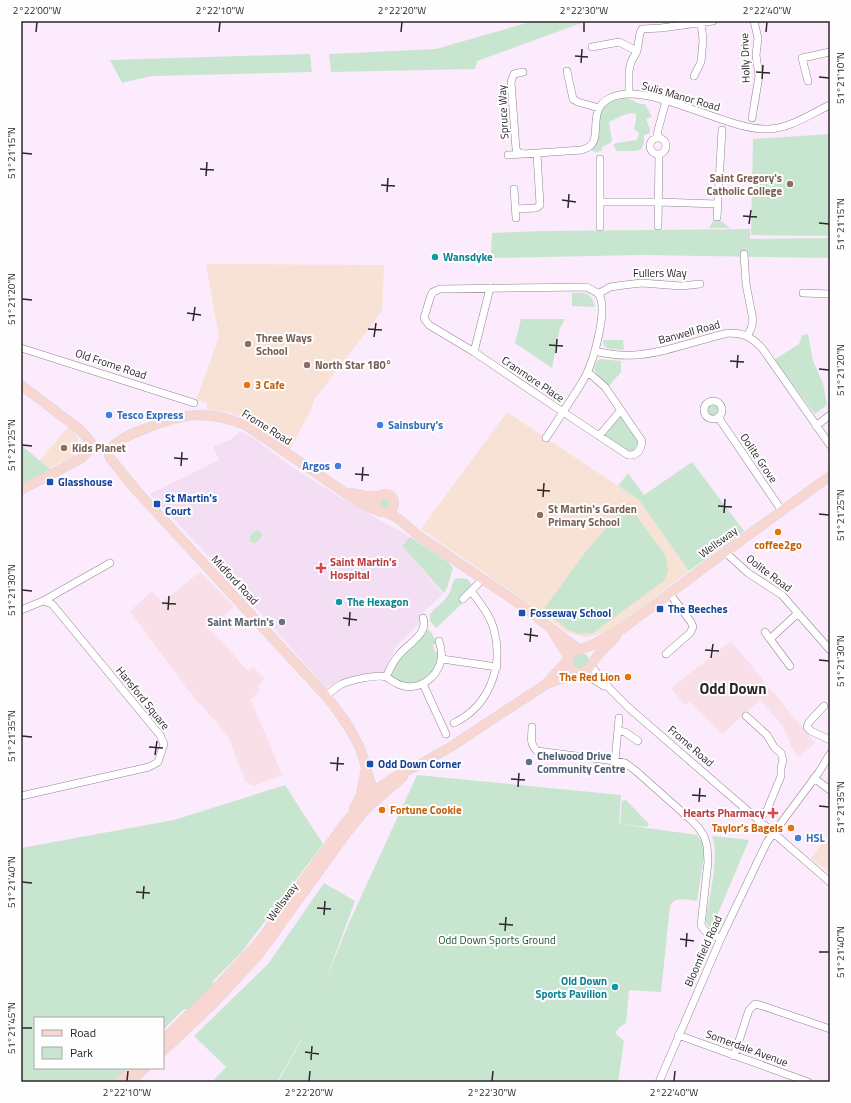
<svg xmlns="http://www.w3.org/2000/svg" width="851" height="1103" font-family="'Titillium Web',sans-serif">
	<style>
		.built { fill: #f4def4 }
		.industrial { fill: #f9dfe7 }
		.education { fill: #f8e2d5 }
		.green { fill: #c8e6cf }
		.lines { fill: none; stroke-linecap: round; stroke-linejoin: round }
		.minor-casing { stroke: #938493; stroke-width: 8 }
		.major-casing { stroke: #d9d8d9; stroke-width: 10 }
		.minor { stroke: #fff; stroke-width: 7 }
		.major { stroke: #f8d7d3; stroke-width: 9 }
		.ticks { fill: none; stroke: #2c262c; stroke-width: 1.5 }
		.education-dot { fill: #8d6e63; stroke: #fefefe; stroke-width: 1.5 }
		.culture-dot { fill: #0f9aa8; stroke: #fefefe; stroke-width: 1.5 }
		.food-dot { fill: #e8710a; stroke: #fefefe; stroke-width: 1.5 }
		.shop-dot { fill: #3f7fe0; stroke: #fefefe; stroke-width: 1.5 }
		.transit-dot { fill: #1a4fb4; stroke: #fefefe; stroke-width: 1.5 }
		.health-dot { fill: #e0444e; stroke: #fefefe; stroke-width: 1.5 }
		.worship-dot { fill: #6b7280; stroke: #fefefe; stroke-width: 1.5 }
		.service-dot { fill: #5c6f8a; stroke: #fefefe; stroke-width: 1.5 }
		.labels { text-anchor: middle; stroke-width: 4; stroke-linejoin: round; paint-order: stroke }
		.street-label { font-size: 11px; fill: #2c262c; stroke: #fefefe }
		.education-label { font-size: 11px; font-weight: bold; fill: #785e54; stroke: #fefefe; text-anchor: start }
		.culture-label { font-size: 11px; font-weight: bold; fill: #0d838f; stroke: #fefefe; text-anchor: start }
		.food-label { font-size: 11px; font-weight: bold; fill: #c56008; stroke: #fefefe; text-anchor: start }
		.shop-label { font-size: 11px; font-weight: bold; fill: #366cbe; stroke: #fefefe; text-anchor: start }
		.transit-label { font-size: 11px; font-weight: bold; fill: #164399; stroke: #fefefe; text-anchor: start }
		.health-label { font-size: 11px; font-weight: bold; fill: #be3a42; stroke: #fefefe; text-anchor: start }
		.worship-label { font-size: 11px; font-weight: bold; fill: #5b616d; stroke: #fefefe; text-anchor: end }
		.service-label { font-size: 11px; font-weight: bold; fill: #4e5e75; stroke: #fefefe; text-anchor: start }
		.park-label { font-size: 11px; fill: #1d5631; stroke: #fefefe }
		.district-label { font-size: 15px; font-weight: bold; fill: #2c262c; stroke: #fefefe }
		.neatline { fill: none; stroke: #2c262c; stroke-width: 1.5 }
		.ticks-label { font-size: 10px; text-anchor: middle; fill: #2c262c }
	</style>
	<rect width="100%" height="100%" fill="#fbebfc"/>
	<path class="built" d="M241 431 255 439 292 467 343 499 410 537 402 546 443 594 419 616 422 621 393 650 394 652 384 671 338 681 326 688 241 591 150 494 219 460 213 446 230 440Z"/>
	<path class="industrial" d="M200 572 234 606 221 619 205 626 221 641 248 671 253 667 265 678 257 686 260 690 251 700 282 775 253 786 245 781 228 736 187 689 130 611 152 591 162 602Z
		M731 641 815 743 799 757 791 747 787 735 782 725 760 700 722 734 690 702 685 705 671 688Z"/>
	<path class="education" d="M206 264 384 265 382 311 314 400 311 410 290 449 262 429 248 420 228 412 207 410V403L196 400 219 337Z
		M507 412 639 500 689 571 615 628 608 632 586 637 567 632 531 605 421 529Z
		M69 426 78 437V450L74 456 49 468 40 460Z
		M825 840 830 844V873L811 858Z"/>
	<path class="green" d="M533 21H587L477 61 475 69 331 72 329 54 436 49Z
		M310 54 312 72 151 76 122 83 110 60Z
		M627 98 640 104H645L652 117 646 119 650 129V133L644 135V143L641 149 635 151H617L613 145 616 143 637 140 639 133 634 129 636 120V114C627 111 617 119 609 122L612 141 609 144 603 146 601 151 595 152 591 150 596 144 598 136 599 119 603 106 609 102Z
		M830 134V236L751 235 753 139Z
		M714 219 720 220 730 228H709Z
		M750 229V239L830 238V258L642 255 493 258 491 255 492 233 543 231Z
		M572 293C586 293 591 291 595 307L572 306Z
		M521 319H565L560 328 552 368 515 343Z
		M808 334 813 361 823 383 827 405 815 414 774 360 799 344 802 335Z
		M603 340H623L624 350C615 349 602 351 603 340Z
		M600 359 621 361V372L607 388 595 371 594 368 597 361Z
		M707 410a6 6 0 1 1 12 0a6 6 0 1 1-12 0Z
		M621 415 637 440 638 446 631 452H627L603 436Z
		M21 445 51 470 21 484Z
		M692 462 744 531 689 571 639 500 618 486 628 473 644 495Z
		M379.5 503a5.5 5.5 0 1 1 11 0a5.5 5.5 0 1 1-11 0Z
		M627 503 666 556 668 570 665 580 593 633 579 634 569 630 543 610 584 554Z
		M255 531H259L262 534 261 538 255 543 251 542C247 537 252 534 255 531Z
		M410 537 448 562 453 568 447 588 444 593 402 546Z
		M456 578 467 579 472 585 460 597 464 602 436 628 430 621V614C436 606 445 602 450 592 452 587 452 582 456 578Z
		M428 630 431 632 437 643 433 645 435 652 439 651 437 665 430 676 415 684 402 683 391 676C392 661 416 638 428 630Z
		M573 661a8 8 0 1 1 16 0a8 8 0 1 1-16 0Z
		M417 775 621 795 619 824 697 835 703 843 705 851 697 901C688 900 674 896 670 906L661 992 629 990 626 1023 620 1027 615 1033 624 1041 618 1082H278L301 1041 303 1036 277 1082H212L226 1067 194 1036 268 964 324 883 355 901 325 982 349 923Z
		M285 785 323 844 241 953 213 981V986L188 1010 184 1009 163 1030V1018H35V1068H128L113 1082H21V848L174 820Z
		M626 800 649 824 647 827 620 824 622 801Z
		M712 836 749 840 711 930 706 923V919C709 899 720 853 712 836Z"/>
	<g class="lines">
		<g class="minor-casing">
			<path id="minor" d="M592 47 619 42 637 51
				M567 71 573 99 578 102 599 108
				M523 72 514 74 511 82 516 149 519 153 524 154
				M694 76 701 62 703 40 701 22
				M808 81 802 58 830 52
				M629 94V71L631 62 637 51 640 33 642 29 661 28 713 21
				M752 118 759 76 756 55 758 38 754 21
				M657 138 658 130 666 101
				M650 146a8 8 0 1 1 16 0a8 8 0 1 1-16 0Z
				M508 155 582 150C584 149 588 148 590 146 602 136 587 109 610 98 647 80 723 129 765 129 788 130 810 114 830 105
				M514 189 516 218
				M601 202H659L717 204
				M516 209 536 208 540 205 537 154
				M717 217 722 130
				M658 226 659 154
				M600 227V159
				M744 254 746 284 753 320 751 329 747 336
				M586 287C590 289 596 291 599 295 608 309 594 358 587 373 581 386 571 399 563 412L474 352 429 325 424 318 431 295 433 292 440 289Z
				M803 293 830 294
				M598 294 610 287 624 285 642 283 681 286 700 284
				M21 348 194 403
				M595 351C607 354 622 356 635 355 665 353 698 340 728 333 744 333 750 336 762 348L830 445
				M474 352 490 288
				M704 410a9 9 0 1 1 18 0a9 9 0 1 1-18 0Z
				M718 417 782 511
				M816 426 830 415
				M599 436 621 410
				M546 438 563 412 628 455C637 456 641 450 642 441L605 387 588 372
				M725 552 748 573 782 595 830 650
				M463 599 478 584
				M43 601 110 563
				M21 610 43 601 52 604 160 735 164 744 158 762 149 767 21 796
				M765 632 770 639
				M666 654 690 633 693 627 691 622 670 594
				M442 659 497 667
				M591 666 610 689 629 708 830 882
				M790 666 770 639 798 613
				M583 673 604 686
				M386 677C391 680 395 683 400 685 418 691 437 679 441 660 442 654 441 647 439 641
				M423 684 446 734
				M326 696C331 692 336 687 342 684 351 680 377 674 386 677 390 669 393 661 399 655 407 644 429 634 423 618
				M824 706 809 722 807 727 811 731 830 740
				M746 716 767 735 774 747 781 753 783 760 781 768V776L767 810 758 820
				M454 723C489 706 504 667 494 630 490 615 480 603 471 591
				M532 727C532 737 529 743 537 751L615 761 625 763 636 771 691 820 698 827 704 836 707 846 708 862 701 925C705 934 712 935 721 938
				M618 731 625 732 638 741
				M615 761 619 718
				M814 778 830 790
				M678 1035 808 1082
				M734 1056 749 1010 755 1004 763 1006 830 1029
				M659 1082 721 938 767 842 819 772 830 754"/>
		</g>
		<g class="major-casing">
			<path id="major" d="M21 385 79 429 91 442 92 448
				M108 451 110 458 136 490 326 696C340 713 353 731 361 751 367 767 368 784 379 797
				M108 451C117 440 129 435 142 430 182 414 206 408 247 426L360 503 371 508 381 512
				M21 490 80 459 92 448
				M351 493 365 496H379
				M376 503a9 9 0 1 1 18 0a9 9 0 1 1-18 0Z
				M384 512C399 516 407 527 419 536L521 605 578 649
				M553 632 569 658
				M579 673 573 671 568 664 569 657 573 652 592 645 622 629 725 552 830 476
				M546 684 587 671 598 655 616 636
				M354 808 361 795 365 773
				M163 1040 222 982 260 941 345 823 374 791 398 775 417 766 452 746 531 694 545 685 568 660
				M163 1051 213 1004 259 954 345 835 365 810 403 777
				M120 1082 134 1068
				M131 1082 145 1068"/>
		</g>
		<use href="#minor" class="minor"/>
		<use href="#major" class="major"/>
	</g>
	<path class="ticks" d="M36 32 37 22M219 32 220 22M401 32 402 22M584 32V22M766 32 767 22M575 56 588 57M581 63 582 49M756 72 770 73M819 77 829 78M762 79 763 65M22 153 32 154M200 169 214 170M206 176 207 162M381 185 395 186M387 192 388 178M562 200 576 202M568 208 569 194M743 216 757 217M819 223 829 224M749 224 751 210M22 299 32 300M187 313 201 315M193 321 195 307M368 329 382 330M374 337 376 323M549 345 563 346M556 353 557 339M730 361 744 362M737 368 738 355M819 369 829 370M22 445 32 446M174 458 188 459M181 466 182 452M355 474 369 475M362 481 363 467M537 490 550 491M543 497 544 483M718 506 732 507M724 513 725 499M819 514 829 515M22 590 32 591M162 603 176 604M168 610 169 596M343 618 357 620M349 626 350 612M524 634 538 636M530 642 531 628M705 650 719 651M711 658 713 644M819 660 829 661M22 736 32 737M149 747 163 748M155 755 157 741M330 763 344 764M337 771 338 757M511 779 525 780M518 787 519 773M692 795 706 796M699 802 700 788M819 806 829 807M22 882 32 883M136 892 150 893M143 899 144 886M317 908 331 909M324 915 325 901M499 924 513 925M505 931 506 917M680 939 694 941M686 947 687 933M819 952H829M22 1028H32M305 1052 319 1054M311 1060 312 1046M127 1081 128 1071M309 1081 310 1071M492 1081 493 1071M674 1081 675 1071"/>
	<g class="education-dot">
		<circle cx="790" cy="184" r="4"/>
		<circle cx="248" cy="344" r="4"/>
		<circle cx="307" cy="365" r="4"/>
		<circle cx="64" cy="448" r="4"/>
		<circle cx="540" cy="515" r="4"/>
	</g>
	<g class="culture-dot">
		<circle cx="435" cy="257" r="4"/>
		<circle cx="339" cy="602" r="4"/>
		<circle cx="615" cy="987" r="4"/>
	</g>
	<g class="food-dot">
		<circle cx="247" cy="385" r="4"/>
		<circle cx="778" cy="532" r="4"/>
		<circle cx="628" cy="677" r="4"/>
		<circle cx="382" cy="810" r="4"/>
		<circle cx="791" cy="828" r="4"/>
	</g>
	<g class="shop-dot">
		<circle cx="109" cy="415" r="4"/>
		<circle cx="380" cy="425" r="4"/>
		<circle cx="338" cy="466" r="4"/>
		<circle cx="798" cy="838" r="4"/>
	</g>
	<g class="transit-dot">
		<rect x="46" y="478" width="8" height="8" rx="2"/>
		<rect x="153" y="500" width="8" height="8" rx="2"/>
		<rect x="656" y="605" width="8" height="8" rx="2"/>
		<rect x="518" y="609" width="8" height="8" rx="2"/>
		<rect x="366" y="760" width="8" height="8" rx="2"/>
	</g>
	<g class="health-dot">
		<path d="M319 562h4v4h4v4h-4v4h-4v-4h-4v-4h4z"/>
		<path d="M771 807h4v4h4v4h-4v4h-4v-4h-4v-4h4z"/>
	</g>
	<circle class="worship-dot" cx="282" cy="622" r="4"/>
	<circle class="service-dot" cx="529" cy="762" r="4"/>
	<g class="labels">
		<g class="street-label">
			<text transform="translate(745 58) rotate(-92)" y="4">Holly Drive</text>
			<text transform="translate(681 96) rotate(16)" y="4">Sulis Manor Road</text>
			<text transform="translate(503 112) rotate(-93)" y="4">Spruce Way</text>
			<text x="660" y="277">Fullers Way</text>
			<text transform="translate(689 332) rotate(-15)" y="4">Banwell Road</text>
			<text transform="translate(111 364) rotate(18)" y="4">Old Frome Road</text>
			<text transform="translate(533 379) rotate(34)" y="4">Cranmore Place</text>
			<text transform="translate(267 427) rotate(32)" y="4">Frome Road</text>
			<text transform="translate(759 458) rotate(56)" y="4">Oolite Grove</text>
			<text transform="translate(718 542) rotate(-36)" y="4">Wellsway</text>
			<text transform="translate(769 573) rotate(37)" y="4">Oolite Road</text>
			<text transform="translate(235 580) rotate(47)" y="4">Midford Road</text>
			<text transform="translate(143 698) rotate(51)" y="4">Hansford Square</text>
			<text transform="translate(691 746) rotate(41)" y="4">Frome Road</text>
			<text transform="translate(282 902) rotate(-54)" y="4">Wellsway</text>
			<text transform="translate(703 951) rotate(-66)" y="4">Bloomfield Road</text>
			<text transform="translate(747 1048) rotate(20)" y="4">Somerdale Avenue</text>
		</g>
		<g class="education-label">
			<text x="782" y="182" text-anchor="end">Saint Gregory's<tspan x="782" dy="13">Catholic College</tspan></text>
			<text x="256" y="342">Three Ways<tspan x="256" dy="13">School</tspan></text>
			<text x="315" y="369">North Star 180°</text>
			<text x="72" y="452">Kids Planet</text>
			<text x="548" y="513">St Martin's Garden<tspan x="548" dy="13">Primary School</tspan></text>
		</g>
		<g class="culture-label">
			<text x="443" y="261">Wansdyke</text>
			<text x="347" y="606">The Hexagon</text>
			<text x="607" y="985" text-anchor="end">Old Down<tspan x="607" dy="13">Sports Pavilion</tspan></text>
		</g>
		<g class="food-label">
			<text x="255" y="389">3 Cafe</text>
			<text x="778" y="549" text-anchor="middle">coffee2go</text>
			<text x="620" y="681" text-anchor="end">The Red Lion</text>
			<text x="390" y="814">Fortune Cookie</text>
			<text x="783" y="832" text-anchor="end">Taylor’s Bagels</text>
		</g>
		<g class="shop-label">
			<text x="117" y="419">Tesco Express</text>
			<text x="388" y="429">Sainsbury's</text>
			<text x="330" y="470" text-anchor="end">Argos</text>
			<text x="806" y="842">HSL</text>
		</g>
		<g class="transit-label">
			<text x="58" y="486">Glasshouse</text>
			<text x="165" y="502">St Martin's<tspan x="165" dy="13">Court</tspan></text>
			<text x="668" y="613">The Beeches</text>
			<text x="530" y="617">Fosseway School</text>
			<text x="378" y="768">Odd Down Corner</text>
		</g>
		<g class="health-label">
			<text x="330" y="566">Saint Martin's<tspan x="330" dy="13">Hospital</tspan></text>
			<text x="765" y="817" text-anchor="end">Hearts Pharmacy</text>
		</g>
		<g class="worship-label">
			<text x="274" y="626">Saint Martin's</text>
		</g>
		<g class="service-label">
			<text x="537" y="760">Chelwood Drive<tspan x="537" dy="13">Community Centre</tspan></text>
		</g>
		<g class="park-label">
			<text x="497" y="944">Odd Down Sports Ground</text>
		</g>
		<g class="district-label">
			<text x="733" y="694">Odd Down</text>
		</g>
	</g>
	<rect width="851" height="1103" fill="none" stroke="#fefefe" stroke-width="44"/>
	<rect x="34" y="1017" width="130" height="52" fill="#fefefe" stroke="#aaa8aa"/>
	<rect x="42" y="1030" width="20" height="6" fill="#f8d7d3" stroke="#aaa8aa"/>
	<text x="70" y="1037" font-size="12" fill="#2c262c">Road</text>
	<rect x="42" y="1047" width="20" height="12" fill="#c8e6cf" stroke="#aaa8aa"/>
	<text x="70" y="1057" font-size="12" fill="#2c262c">Park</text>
	<rect x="22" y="22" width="807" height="1059" class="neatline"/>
	<g class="ticks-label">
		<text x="37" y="14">2°22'00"W</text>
		<text x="220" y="14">2°22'10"W</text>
		<text x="402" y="14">2°22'20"W</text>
		<text x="584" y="14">2°22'30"W</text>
		<text x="767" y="14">2°22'40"W</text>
		<text transform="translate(840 78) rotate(-90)" y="4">51°21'10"N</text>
		<text transform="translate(11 153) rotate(-90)" y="4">51°21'15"N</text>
		<text transform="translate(840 224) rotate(-90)" y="4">51°21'15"N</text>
		<text transform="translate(11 299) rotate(-90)" y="4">51°21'20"N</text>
		<text transform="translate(840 370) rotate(-90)" y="4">51°21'20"N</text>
		<text transform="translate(11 445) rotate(-90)" y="4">51°21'25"N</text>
		<text transform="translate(840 515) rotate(-90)" y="4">51°21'25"N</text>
		<text transform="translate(11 590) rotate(-90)" y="4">51°21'30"N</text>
		<text transform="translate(840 661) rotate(-90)" y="4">51°21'30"N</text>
		<text transform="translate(11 736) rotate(-90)" y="4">51°21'35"N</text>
		<text transform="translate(840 807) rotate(-90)" y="4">51°21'35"N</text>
		<text transform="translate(11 882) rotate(-90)" y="4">51°21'40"N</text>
		<text transform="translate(840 952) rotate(-90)" y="4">51°21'40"N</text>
		<text transform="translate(11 1028) rotate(-90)" y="4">51°21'45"N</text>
		<text x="127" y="1096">2°22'10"W</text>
		<text x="309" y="1096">2°22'20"W</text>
		<text x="492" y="1096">2°22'30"W</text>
		<text x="674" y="1096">2°22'40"W</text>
	</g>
</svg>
